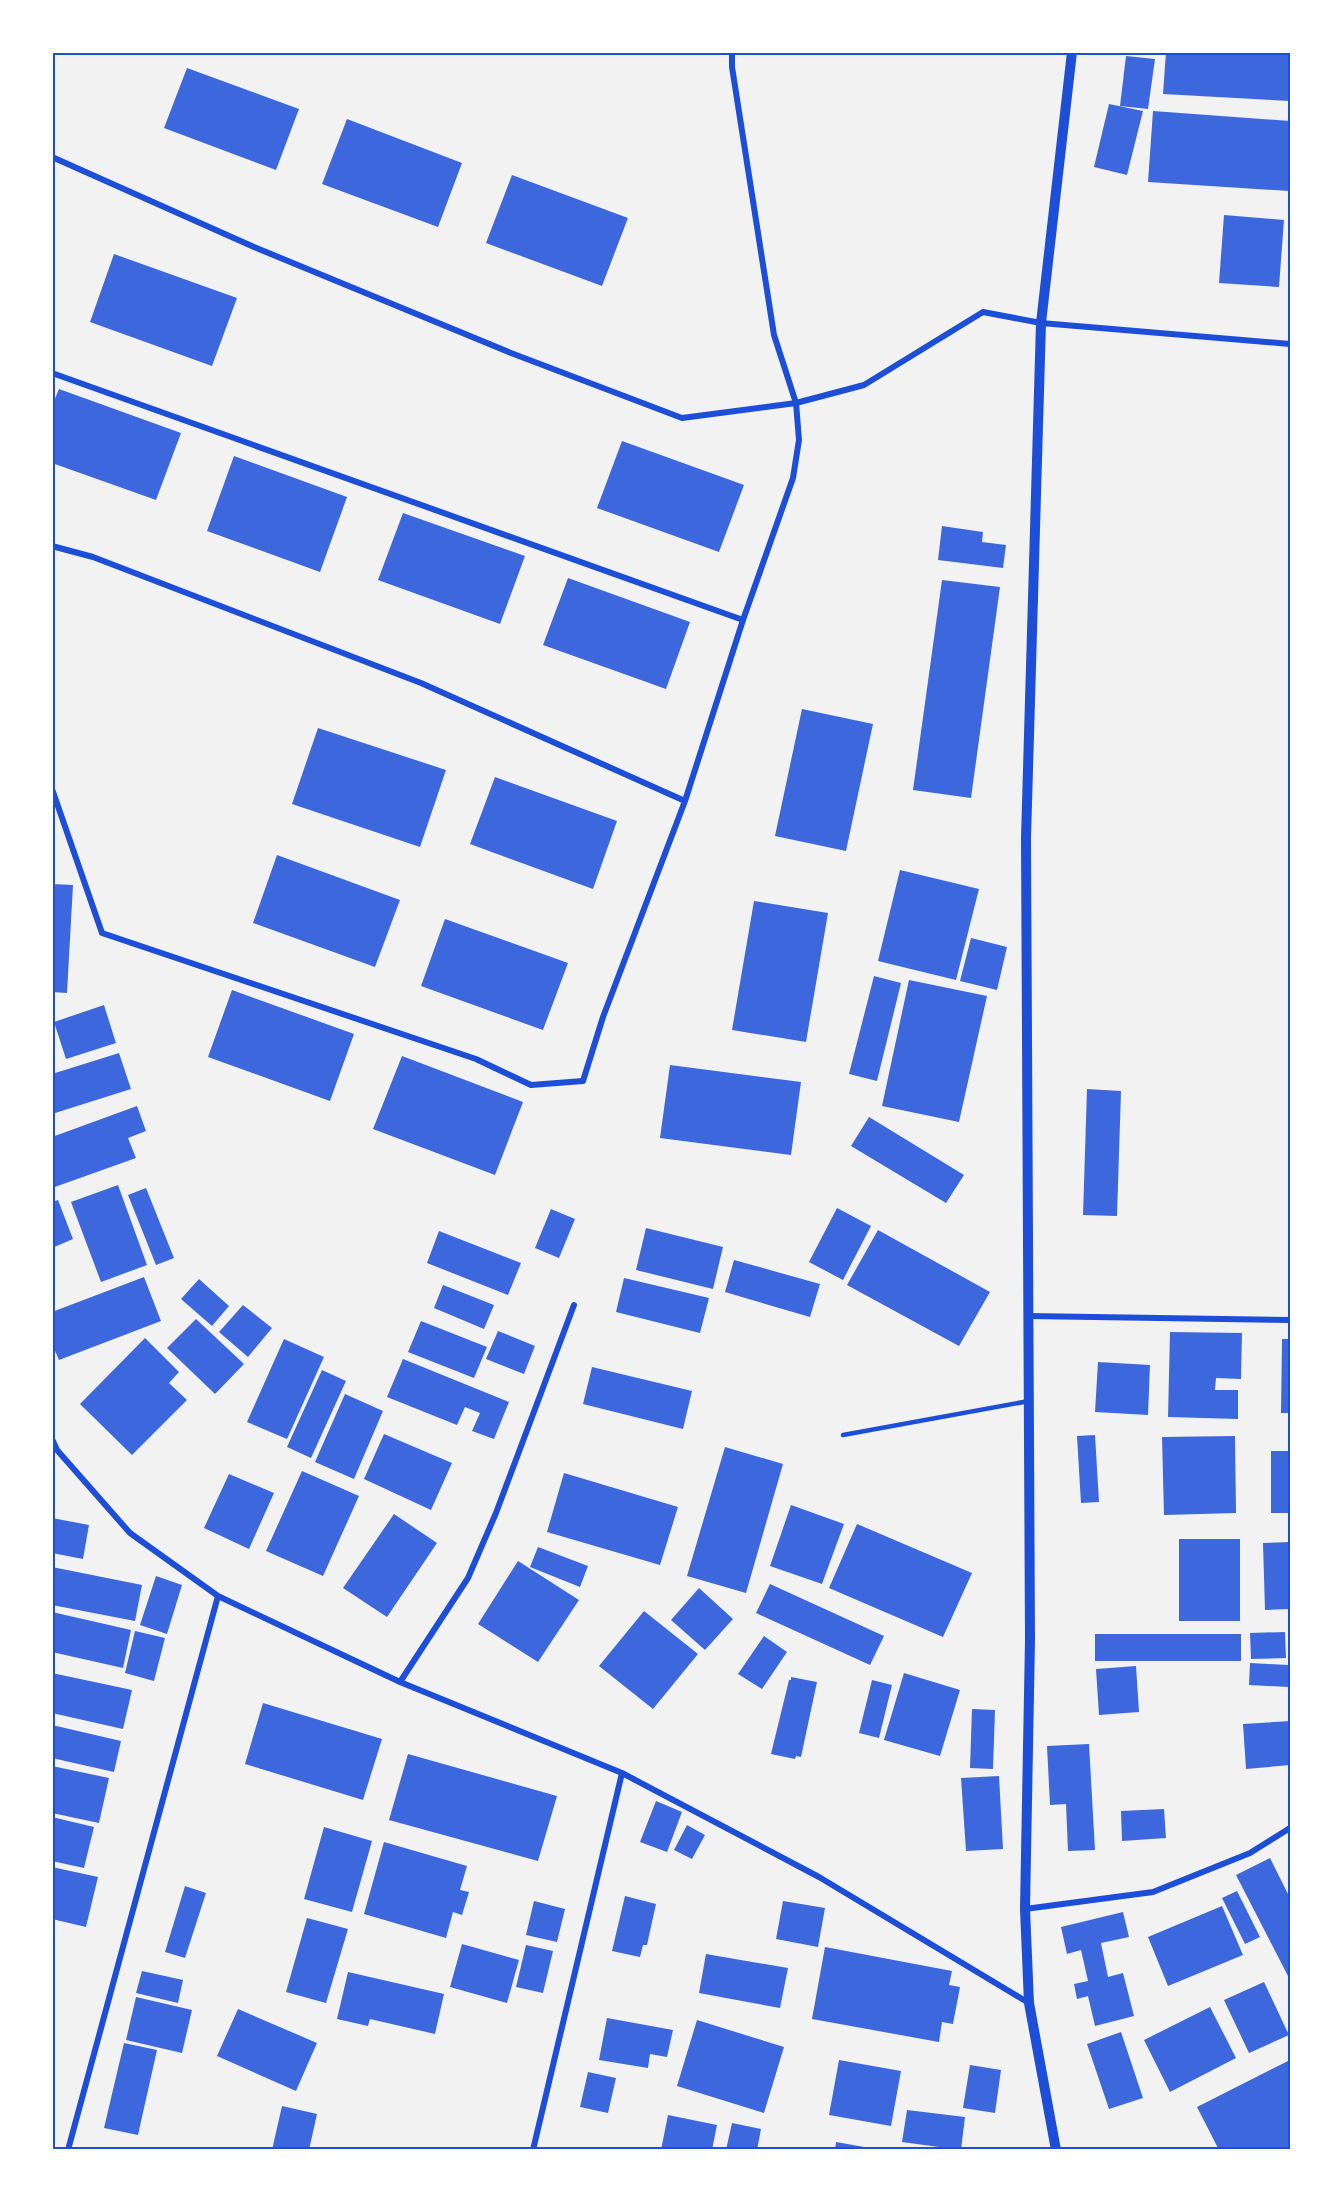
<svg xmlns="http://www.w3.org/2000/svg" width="1343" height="2202" font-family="Raleway,sans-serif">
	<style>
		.building { fill: #3d67dc }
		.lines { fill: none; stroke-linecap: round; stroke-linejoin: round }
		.service { stroke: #1d4ed8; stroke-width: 4.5 }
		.minor { stroke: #1d4ed8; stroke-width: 6 }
		.tertiary { stroke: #1d4ed8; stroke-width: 10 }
		.neatline { fill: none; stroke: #1d4ed8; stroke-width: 2 }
	</style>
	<rect width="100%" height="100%" fill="#f2f2f2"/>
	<path class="building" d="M1166 52H1290V101L1163 94Z
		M1126 56 1155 59 1148 109 1120 106Z
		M187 68 299 109 276 170 164 128Z
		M1109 104 1143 111 1127 175 1094 167Z
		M1153 111 1290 121 1289 191 1148 182Z
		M347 119 462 163 438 227 322 184Z
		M512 175 628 218 602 286 486 243Z
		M1224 215 1284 220 1279 287 1219 283Z
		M114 254 237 298 212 366 90 322Z
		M59 389 181 433 156 500 52 463V406Z
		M622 441 744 485 719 552 597 508Z
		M234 456 347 497 320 572 207 531Z
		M403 513 525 556 500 624 378 580Z
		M942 526 983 532 982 542 1006 545 1003 568 938 560Z
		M568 578 690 622 666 689 543 645Z
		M942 580 1000 587 971 798 913 790Z
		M802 709 873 724 846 851 775 836Z
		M318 728 446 770 420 847 292 804Z
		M495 777 617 821 593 889 470 844Z
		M277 855 400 900 375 967 253 923Z
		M900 870 979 889 956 980 878 961Z
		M52 884 73 885 67 993 52 992Z
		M754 901 828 913 806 1042 732 1030Z
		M445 919 568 963 543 1030 421 986Z
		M971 938 1007 947 997 990 960 981Z
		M874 976 901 983 877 1081 849 1074Z
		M909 980 987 996 959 1122 882 1106Z
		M232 990 354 1034 330 1101 208 1057Z
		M104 1005 116 1043 66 1059 54 1022Z
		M119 1053 131 1089 52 1114V1074Z
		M402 1056 523 1102 495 1175 373 1129Z
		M670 1065 801 1082 791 1155 660 1138Z
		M1087 1089 1121 1091 1117 1216 1083 1215Z
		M137 1106 146 1131 128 1138 136 1158 52 1188V1137Z
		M869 1117 964 1175 946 1203 851 1146Z
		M118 1185 147 1265 101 1282 71 1202Z
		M146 1188 174 1258 156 1265 128 1195Z
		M58 1200 73 1239 52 1248V1202Z
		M837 1208 871 1226 843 1280 809 1262Z
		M551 1209 575 1219 559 1258 535 1248Z
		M646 1228 723 1247 713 1289 636 1270Z
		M878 1230 990 1292 959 1346 847 1285Z
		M439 1231 521 1263 508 1295 427 1263Z
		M734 1260 820 1284 810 1317 725 1292Z
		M144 1277 161 1321 59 1360 52 1344V1312Z
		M624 1278 709 1298 700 1333 616 1312Z
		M199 1279 229 1306 212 1326 181 1299Z
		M443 1285 494 1305 484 1329 434 1308Z
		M243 1305 272 1328 248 1357 219 1332Z
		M196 1319 244 1364 215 1394 167 1348Z
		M421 1321 487 1347 474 1378 408 1352Z
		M498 1331 535 1346 524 1374 486 1359Z
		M1170 1332 1242 1333 1241 1379 1216 1378 1215 1390H1238V1419L1168 1417Z
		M145 1338 179 1372 169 1383 187 1400 132 1455 80 1404Z
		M284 1339 324 1357 287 1439 247 1422Z
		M1282 1339H1290V1413H1281Z
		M403 1359 509 1402 494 1439 472 1431 480 1413 465 1407 457 1425 387 1397Z
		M1098 1362 1150 1365 1148 1415 1095 1412Z
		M592 1367 692 1391 683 1429 583 1404Z
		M322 1370 346 1381 311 1458 287 1447Z
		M345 1394 383 1411 354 1479 315 1462Z
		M384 1434 452 1463 431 1510 364 1479Z
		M1095 1435 1099 1502 1081 1503 1077 1436Z
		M1235 1436 1236 1513 1164 1515 1162 1437Z
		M725 1447 783 1464 746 1593 687 1576Z
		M1271 1451H1290V1513H1271Z
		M302 1471 359 1496 323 1576 266 1551Z
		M564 1473 678 1507 660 1565 547 1532Z
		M229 1474 274 1493 249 1549 204 1528Z
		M791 1505 844 1524 822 1584 770 1566Z
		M394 1514 437 1543 387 1617 343 1588Z
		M52 1518 89 1525 83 1559 52 1553Z
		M857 1524 972 1573 943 1637 829 1588Z
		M1179 1539H1240V1621H1179Z
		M1290 1542V1609L1265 1610 1263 1543Z
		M538 1547 588 1566 580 1587 530 1567Z
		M518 1561 579 1600 538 1662 478 1624Z
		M52 1567 142 1585 135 1621 52 1605Z
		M156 1576 182 1585 167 1634 140 1625Z
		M770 1584 884 1636 870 1665 756 1613Z
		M699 1588 733 1619 705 1650 671 1620Z
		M644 1611 698 1654 653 1709 599 1666Z
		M52 1612 131 1630 123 1668 52 1652Z
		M135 1631 165 1638 154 1681 125 1673Z
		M1285 1632 1286 1658 1251 1659 1250 1633Z
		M1095 1634H1241V1661H1095Z
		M764 1636 787 1652 762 1689 738 1674Z
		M1250 1663 1288 1665V1687L1249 1685Z
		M1136 1666 1139 1712 1099 1715 1096 1669Z
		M52 1673 132 1690 123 1729 52 1713Z
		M904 1673 960 1690 940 1756 884 1740Z
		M791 1677 817 1682 801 1757 796 1756 795 1759 771 1754 789 1680H791Z
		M872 1680 892 1685 879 1738 859 1733Z
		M263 1703 382 1739 363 1800 245 1764Z
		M972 1709 995 1710 993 1769 970 1768Z
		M1290 1721V1765L1246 1769 1243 1724Z
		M52 1725 121 1741 114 1772 52 1758Z
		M1089 1744 1095 1850 1068 1851 1066 1804 1050 1805 1047 1746Z
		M408 1754 557 1796 538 1861 389 1820Z
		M52 1766 109 1778 99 1823 52 1813Z
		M999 1776 1003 1849 966 1851 961 1778Z
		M656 1801 682 1812 667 1852 640 1842Z
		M1164 1809 1166 1838 1122 1841 1121 1811Z
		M52 1817 94 1827 84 1868 52 1861Z
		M687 1825 705 1835 692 1859 674 1850Z
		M324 1827 372 1841 352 1912 304 1899Z
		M384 1842 467 1866 460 1890 469 1892 462 1915 453 1912 446 1938 364 1914Z
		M1270 1858 1290 1898V1980L1236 1875Z
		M52 1867 98 1877 86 1927 52 1919Z
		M185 1886 206 1893 185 1958 165 1952Z
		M1237 1891 1260 1937 1245 1944 1222 1898Z
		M625 1896 656 1904 647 1945H643L640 1957 612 1951Z
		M534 1901 565 1909 557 1942 526 1935Z
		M783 1901 825 1908 818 1947 776 1939Z
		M1222 1906 1243 1955 1168 1986 1148 1937Z
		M1123 1912 1129 1937 1101 1943 1108 1977 1123 1973 1134 2016 1095 2026 1088 1996 1077 1999 1074 1984 1088 1981 1081 1950 1067 1954 1061 1927Z
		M307 1918 348 1929 326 2003 286 1992Z
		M462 1944 519 1960 507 2003 450 1987Z
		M526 1945 553 1951 543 1993 516 1987Z
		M825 1947 952 1971 949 1985 960 1987 953 2024 942 2022 939 2042 812 2019Z
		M706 1954 788 1968 780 2008 699 1993Z
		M142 1971 183 1980 178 2003 136 1993Z
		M348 1972 444 1994 435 2034 370 2019 368 2026 337 2019Z
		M1264 1982 1289 2035 1249 2053 1224 2000Z
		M136 1997 192 2010 182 2053 126 2040Z
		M1210 2007 1236 2058 1170 2092 1144 2040Z
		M238 2009 317 2043 296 2091 217 2056Z
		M607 2018 673 2030 667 2057 650 2054 648 2068 599 2060Z
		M697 2020 784 2047 764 2113 677 2086Z
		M1121 2032 1143 2098 1109 2109 1087 2044Z
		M124 2043 157 2050 138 2135 104 2128Z
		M839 2060 901 2071 891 2126 829 2115Z
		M1290 2060V2147L1286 2150H1219L1197 2107Z
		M970 2065 1001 2070 995 2113 963 2108Z
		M588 2072 616 2078 608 2113 580 2107Z
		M282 2106 317 2114 309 2150H272Z
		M907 2110 965 2117 961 2150 902 2142Z
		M668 2115 717 2125 712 2150H661Z
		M732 2123 761 2129 757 2150H726Z
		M836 2142 870 2148V2150H835Z"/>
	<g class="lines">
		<path class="service" d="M843 1435 1029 1401"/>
		<path class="minor" d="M52 157 254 247 511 353 682 418 796 403 864 385 983 312 1041 323 1290 344
			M52 373 743 620
			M52 546 93 557 421 683 685 801
			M52 789 102 933 476 1059 531 1085 583 1081 603 1017 685 801 743 620 793 478 799 440 796 403 774 335 732 67V52
			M1028 1316 1290 1320
			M52 1439 57 1450 130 1533 218 1596 400 1682 622 1773 819 1877 1029 2003
			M400 1682 468 1578 496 1513 574 1305
			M1025 1909 1153 1892 1250 1853 1290 1828
			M68 2150 218 1596
			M533 2150 622 1773"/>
		<path class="tertiary" d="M1056 2150 1029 2003 1025 1909 1030 1640 1026 838 1041 323 1072 52"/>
	</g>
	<rect width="1343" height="2202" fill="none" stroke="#ffffff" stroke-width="108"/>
	<rect x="54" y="54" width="1235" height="2094" class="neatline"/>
</svg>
